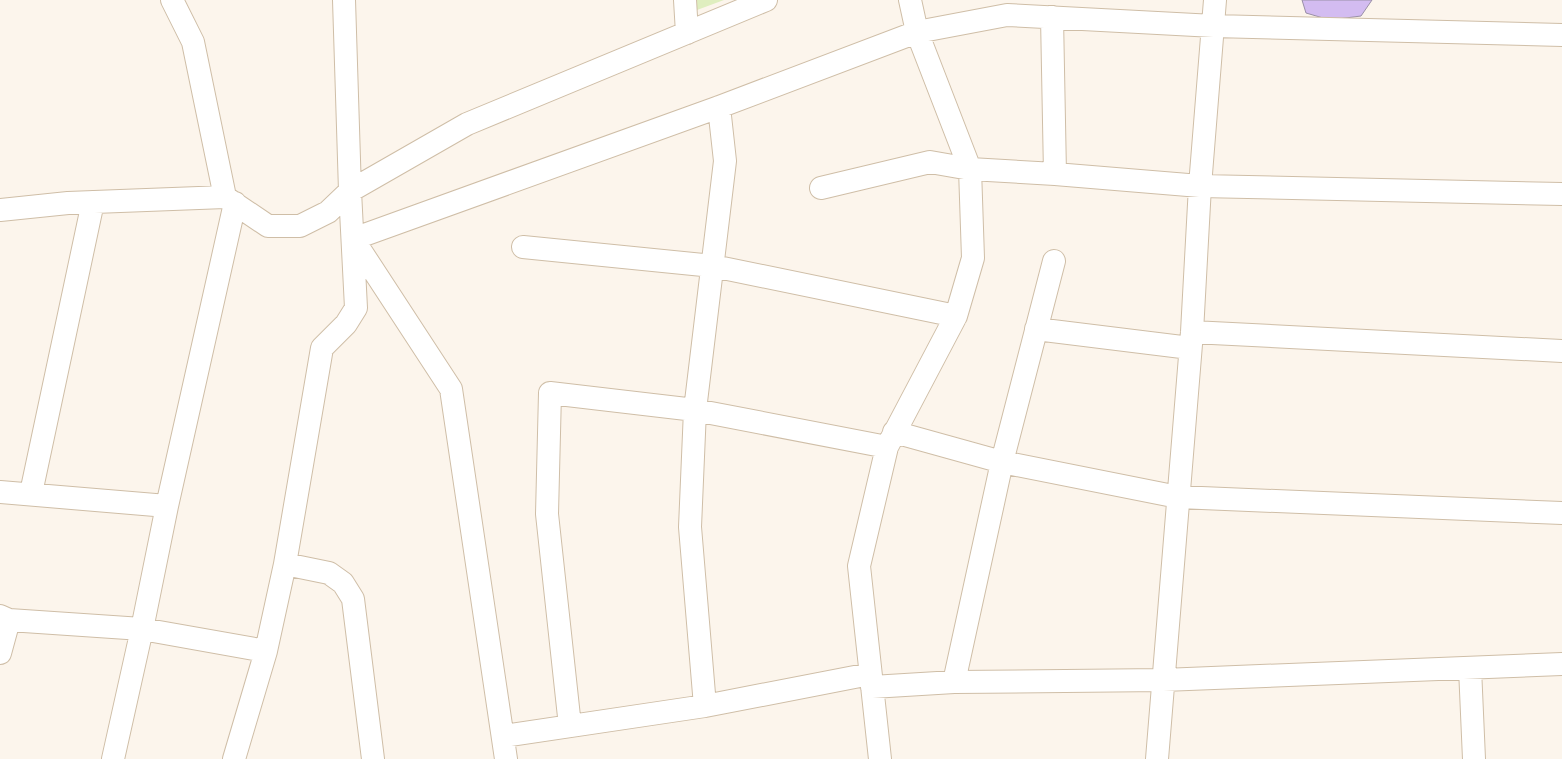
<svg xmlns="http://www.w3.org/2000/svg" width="1562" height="759" font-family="'Archivo Narrow',sans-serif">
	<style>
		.green { fill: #dfeebf }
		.building { fill: #d3bcf1; stroke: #998fa7 }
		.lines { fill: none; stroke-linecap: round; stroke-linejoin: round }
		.minor-casing { stroke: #cfbea7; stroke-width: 24 }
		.minor { stroke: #fff; stroke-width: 22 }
	</style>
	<rect width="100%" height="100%" fill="#fcf5ec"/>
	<path class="green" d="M697 0H724L697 10Z"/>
	<path class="building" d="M1302 0H1372L1361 16 1330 20 1306 13Z"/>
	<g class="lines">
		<g class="minor-casing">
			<path id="minor" d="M172 0 193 42 225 197
				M685 0 687 33
				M1052 17 1055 174
				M821 188 930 162 970 169 1055 174 1200 186 1562 194
				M0 210 68 203 225 197 268 226H300L328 212 350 191 467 124 766 0
				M523 247 713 266 956 316
				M1036 329 1190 348
				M1192 332 1562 351
				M894 432 1002 462 1178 497 1562 513
				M0 492 167 506
				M31 493 93 202
				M285 564 329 573 343 583 353 599 373 759
				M0 616 9 620 142 629 266 651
				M0 653 9 620
				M1470 668 1474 759
				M954 682 1002 462 1054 261
				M872 687 954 682 1163 680 1562 664
				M705 706 690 527 695 410 725 161 719 107
				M570 726 547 514 550 393 695 410 887 447
				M503 736 705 706 870 674
				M113 759 142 629 167 506 235 203
				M234 759 266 651 285 564 322 348 346 324 356 308 350 191 344 0
				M506 759 451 389 353 239 719 107 917 32 1007 15 1214 26 1562 35
				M880 759 859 566 887 447 956 316 973 258 970 169 917 32 910 0
				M1157 759 1192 332 1200 186 1215 0"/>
		</g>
		<use href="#minor" class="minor"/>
	</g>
</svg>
